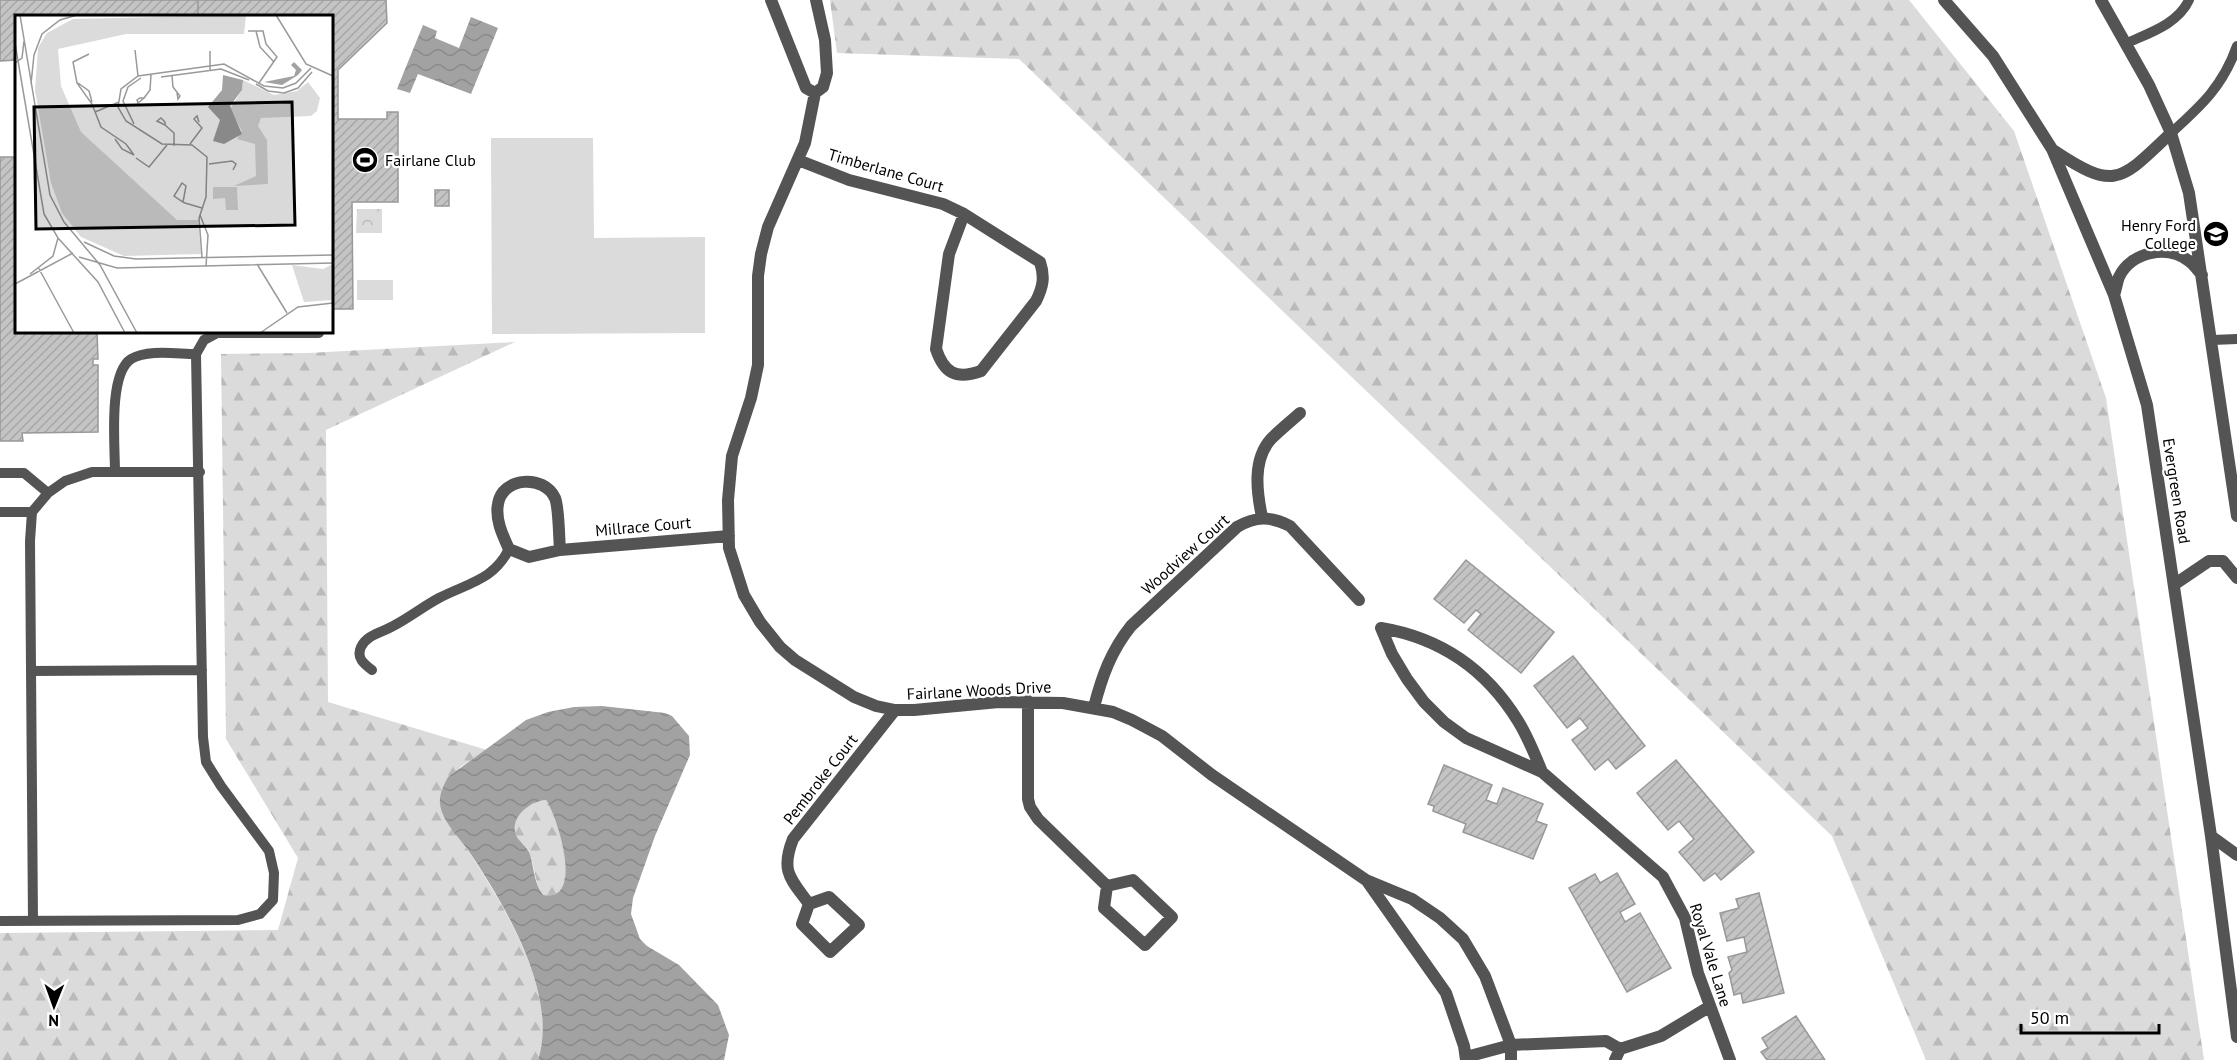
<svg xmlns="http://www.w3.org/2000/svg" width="2237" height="1060" font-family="'PT Sans',sans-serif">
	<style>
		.forest { fill: url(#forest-firs) }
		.park { fill: url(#park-crowns) }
		.pitch { fill: #dbdbdb }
		.water { fill: url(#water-waves); fill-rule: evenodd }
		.building { fill: url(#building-hatch); stroke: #989898; stroke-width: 1.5 }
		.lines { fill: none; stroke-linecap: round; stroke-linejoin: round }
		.service { stroke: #545454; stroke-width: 10 }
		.minor { stroke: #545454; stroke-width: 12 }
		.tertiary { stroke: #545454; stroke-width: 12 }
		.labels { text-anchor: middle; stroke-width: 4.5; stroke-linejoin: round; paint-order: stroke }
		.poi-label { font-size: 16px; fill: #000; stroke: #fff; text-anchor: start }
		.street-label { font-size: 16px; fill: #000; stroke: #fff }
		.inset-road { fill: none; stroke: #999; stroke-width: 1.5 }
		.view { fill: #000; fill-opacity: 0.15; stroke: #000; stroke-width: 3 }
		.inset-edge { fill: none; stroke: #000; stroke-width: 3 }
	</style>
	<defs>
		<pattern id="forest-firs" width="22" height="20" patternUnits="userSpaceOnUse" patternTransform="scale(1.5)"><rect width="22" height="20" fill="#dbdbdb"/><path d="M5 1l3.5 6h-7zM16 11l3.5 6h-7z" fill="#bababa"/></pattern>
		<pattern id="park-crowns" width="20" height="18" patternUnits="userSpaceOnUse" patternTransform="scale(1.5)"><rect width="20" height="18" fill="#dbdbdb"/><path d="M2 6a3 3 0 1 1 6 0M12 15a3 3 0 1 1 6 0" fill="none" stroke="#bababa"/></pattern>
		<pattern id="water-waves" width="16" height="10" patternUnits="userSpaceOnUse" patternTransform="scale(1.5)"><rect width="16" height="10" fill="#a2a2a2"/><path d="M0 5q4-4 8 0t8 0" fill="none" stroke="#8a8a8a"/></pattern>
		<pattern id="building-hatch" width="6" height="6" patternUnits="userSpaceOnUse" patternTransform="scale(1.5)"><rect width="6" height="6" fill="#c4c4c4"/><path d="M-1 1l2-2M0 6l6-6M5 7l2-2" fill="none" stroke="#a7a7a7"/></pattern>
	</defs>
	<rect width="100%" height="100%" fill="#fff"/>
	<path class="forest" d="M830 0H1909L2014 131 2106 398 2204 1060H1926L1832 836 1019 59 837 53Z
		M515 342 326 430 328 702 487 750 460 767 443 814C484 873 563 985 538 1060H0V933L278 930 298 858 226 739 221 354 308 353Z
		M546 800C558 818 586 903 543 895 534 882 535 866 529 851 526 845 520 843 517 837 506 819 531 801 546 800Z"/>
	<path class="park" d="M357 209H382V233H356Z"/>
	<path class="pitch" d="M491 138H593L594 238 705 237V333L492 334Z
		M357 280H393V300H357Z"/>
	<path class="water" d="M471 17 498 28 471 94 418 74 410 93 397 89 423 25 437 31 435 38 459 48Z
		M602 706 665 713 672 716 689 736 690 755 655 836 633 898 631 914 640 939 647 946 679 965 718 1005 729 1035 724 1060H538C559 996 505 905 470 853 461 839 441 821 440 803 439 794 444 785 448 777L526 720 548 712 574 707ZM546 800C558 818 585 903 543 895 534 883 534 868 530 854 527 846 519 842 516 835 509 817 531 801 546 800Z"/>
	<path class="building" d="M0 0H198V16H16V60L0 61Z
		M198 0H386L387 23 338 70V119H387V112H398V202H352L353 309H332V16H198Z
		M0 157H16V332H97L98 359H93V365H98V432L22 433 23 441H0Z
		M435 190H449V206H435Z
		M1466 560 1554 632 1521 673 1468 630 1481 614 1476 610 1464 623 1434 599Z
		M1573 656 1645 746 1616 769 1608 759 1595 770 1572 740 1588 728 1580 718 1567 728 1534 686Z
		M1676 760 1754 852 1721 880 1715 873 1704 881 1679 852 1694 839 1679 821 1668 830 1637 793Z
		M1444 765 1492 785 1486 800 1497 804 1503 788 1543 804 1536 821 1547 825 1533 859 1463 832 1466 824 1433 811 1434 806 1428 804Z
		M1617 873 1635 904 1620 912 1625 922 1640 913 1671 968 1627 992 1569 888 1595 874 1600 883Z
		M1759 893 1784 993 1743 1003 1741 993 1734 995 1729 973 1732 970 1728 957 1747 952 1744 937 1727 941 1720 913 1739 908 1736 899Z
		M1796 1016 1825 1060H1767L1761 1052 1768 1048 1762 1038Z"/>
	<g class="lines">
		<path class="service" d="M2127 43C2149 33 2178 24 2189 0
			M2171 133C2201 106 2223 86 2237 46
			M2212 340 2237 339
			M115 472C115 446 108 374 131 359 148 349 177 354 196 354L204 340 217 333H319
			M0 473H24L48 493
			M0 512H32
			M372 670C364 664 356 658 361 647 367 634 384 632 395 625 410 617 424 606 439 598 468 583 494 580 509 549
			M31 671 202 670
			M0 921 238 920 260 914 273 900 274 873 269 851 221 786 206 762 203 737 196 354
			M33 921 30 541 32 512 48 493 65 481 92 472H200"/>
		<path class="minor" d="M771 0 806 88 815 93
			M816 0 825 40 827 73 823 87 815 93 805 143 768 227 761 254 758 276V365L751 398 732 456 728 500 729 548 744 595 760 622 780 647 795 660 854 697 876 706 895 710H914L999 702 1063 703 1113 712 1132 720 1162 736 1212 775 1366 880 1412 899 1440 918 1463 939 1485 976 1511 1045V1060
			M798 160 849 180 943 204 964 214 1040 262C1045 277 1043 287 1036 301L981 371C956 380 944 373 936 349L949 254 964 214
			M1262 517C1257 493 1252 460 1271 439 1280 430 1290 422 1300 413
			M560 550C559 539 559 507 555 498 544 474 502 477 498 504 495 520 503 536 509 549L529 557 560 550 729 536
			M1028 701V799L1030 807 1038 819 1107 886
			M1094 707C1102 676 1111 651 1131 626L1237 527C1256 516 1270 516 1290 526L1359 600
			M1542 772C1535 755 1528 737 1518 721 1486 669 1441 638 1381 628L1392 654 1407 679 1424 702 1444 722 1466 738 1542 772 1663 877 1685 918 1698 973 1730 1060
			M1133 880 1172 917 1145 945 1104 908 1107 886Z
			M1367 881 1446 993 1464 1046 1466 1060
			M809 904 802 924 830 952 859 925 829 897 809 904C791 879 780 872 793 839L895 710
			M1466 1057 1511 1045 1606 1041 1620 1049 1661 1036 1709 1007
			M1615 1060 1620 1049"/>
		<path class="tertiary" d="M1944 0 1993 56 2052 149 2114 295 2147 405 2211 836 2237 1037
			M2101 0 2149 85 2171 133 2189 193 2237 516
			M2053 150C2116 192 2120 181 2171 133
			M2114 295C2116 290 2117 282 2119 277 2131 252 2167 244 2189 261 2194 264 2198 271 2202 275
			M2175 584 2209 561H2223L2237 578
			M2211 836 2237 855"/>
	</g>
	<defs>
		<g id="stadium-disc" transform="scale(1.35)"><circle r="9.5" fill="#000" stroke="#fff"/><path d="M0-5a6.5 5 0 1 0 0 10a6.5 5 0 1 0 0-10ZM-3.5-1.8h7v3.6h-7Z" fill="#fff"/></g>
		<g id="university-disc" transform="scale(1.35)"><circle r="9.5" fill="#000" stroke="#fff"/><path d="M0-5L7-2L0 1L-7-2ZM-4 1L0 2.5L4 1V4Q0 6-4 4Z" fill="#fff"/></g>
	</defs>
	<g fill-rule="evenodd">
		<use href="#stadium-disc" x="365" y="160"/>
		<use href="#university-disc" x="2216" y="234"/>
	</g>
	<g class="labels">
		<g class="poi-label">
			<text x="385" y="166">Fairlane Club</text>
			<text x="2196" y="231" text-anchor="end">Henry Ford<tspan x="2196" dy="18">College</tspan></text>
		</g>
		<g class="street-label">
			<text transform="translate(886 170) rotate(16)" y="6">Timberlane Court</text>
			<text transform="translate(2177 491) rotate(81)" y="6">Evergreen Road</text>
			<text transform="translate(643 526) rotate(-5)" y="6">Millrace Court</text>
			<text transform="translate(1185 554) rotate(-42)" y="6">Woodview Court</text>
			<text transform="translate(979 690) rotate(-3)" y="6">Fairlane Woods Drive</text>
			<text transform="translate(820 779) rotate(-52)" y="6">Pembroke Court</text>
			<text transform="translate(1711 955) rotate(73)" y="6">Royal Vale Lane</text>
		</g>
	</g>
	<g transform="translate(15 15)">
		<rect width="318" height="318" fill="#fff"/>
		<path d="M318 249V285L289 287 277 250 308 254Z" fill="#dbdbdb"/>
		<path d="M231 0 229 19H111L43 34 46 71 66 117 162 205H183L186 239 109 241 66 222 47 198 36 168 20 75 23 33 32 18 58 4ZM228 65 259 80 282 76 293 67 305 83 302 96 296 101 246 103 243 111 252 125 253 169 219 171 241 161 240 129 222 124 227 116 215 94 227 75Z" fill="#dbdbdb"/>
		<path d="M222 172 223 195H211L210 183 198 184V172Z" fill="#dbdbdb"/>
		<path d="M279 47 287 55 283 60 267 70 249 67 279 61 281 55 276 50ZM208 60 228 65 227 75 215 91 227 119 209 129 198 126 205 105 193 92 207 75Z" fill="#a2a2a2"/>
		<path class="inset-road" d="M5 0 35 180 49 207 85 250 122 318M261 0 291 49 318 61M233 16H248L251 29 262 42 244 68M241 16 245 32 259 47M0 28 29 199 43 223 83 267 110 318M120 35 123 61M195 36V55M74 39 58 47 62 68 77 89 86 112 111 129 119 140 107 134 100 124M0 48 7 43 9 26M157 61 158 72 165 81 163 84 162 78M146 62 206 54 234 65M63 68 74 76 77 87M16 69 19 40 27 19 45 5 62 0M241 69 253 76 269 78 283 73 297 57M125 83H129L123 88 122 85ZM129 83 135 75 136 60M80 97 104 87M146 103 150 107V110L142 106ZM119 109 108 86 113 72 126 63M150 110 159 118V131M175 129 187 113 179 104 182 101 184 107M121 143 134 152 152 130M194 149 217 146 221 149 218 155M168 187 171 171 167 168 159 181 168 187 170 188 187 193M185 200 193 220 191 251M69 227 99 241 121 244 318 240M64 242 102 253 318 248M187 242 184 203 191 182 192 142 177 130 147 129 111 106 103 92 106 74 123 61 209 49 249 71 268 73 281 68 296 53M242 249 272 298M23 252 59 318M15 259 38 241 43 223M0 269 58 238M245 318 283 292 318 288"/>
		<path class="view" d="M277 87 280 210 21 214 19 92Z"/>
		<rect width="318" height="318" class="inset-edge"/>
	</g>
	<g transform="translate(54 1006) rotate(181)" stroke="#ffffff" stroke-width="4.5" paint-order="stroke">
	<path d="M0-4.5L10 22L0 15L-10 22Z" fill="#000000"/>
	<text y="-9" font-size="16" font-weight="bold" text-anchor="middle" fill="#000000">N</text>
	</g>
	<path d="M2021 1024v9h138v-9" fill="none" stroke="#000000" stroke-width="3"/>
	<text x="2030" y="1024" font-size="18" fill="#000000" stroke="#ffffff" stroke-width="4.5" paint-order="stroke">50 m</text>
</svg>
